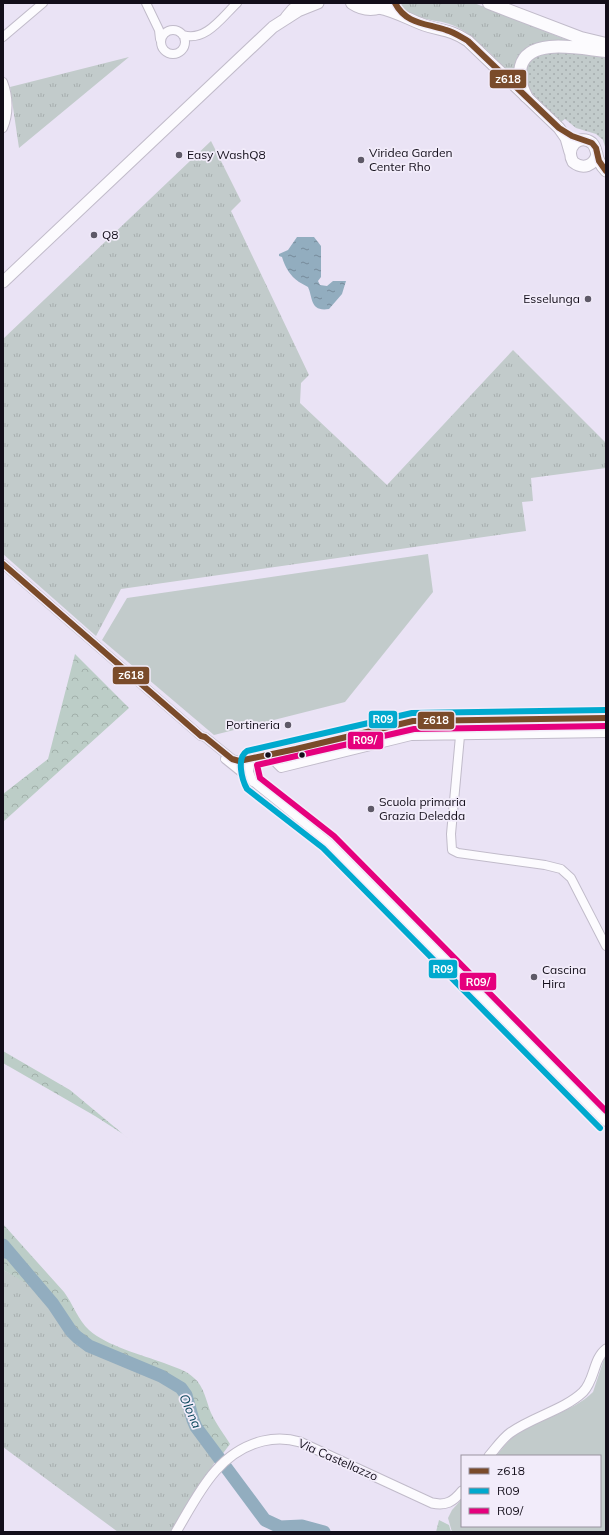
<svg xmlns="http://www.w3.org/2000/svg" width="609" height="1535" font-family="Mulish,sans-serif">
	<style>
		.grass { fill: url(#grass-tufts) }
		.forest { fill: url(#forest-crowns) }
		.park { fill: url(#park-dots) }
		.garden { fill: #c2cbcb }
		.water { fill: url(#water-ripples) }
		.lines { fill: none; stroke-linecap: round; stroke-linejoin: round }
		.stream { stroke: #92adbf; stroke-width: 2 }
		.river { stroke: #92adbf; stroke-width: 13 }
		.minor-casing { stroke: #c1bbca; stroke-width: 10 }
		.tertiary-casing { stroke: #c1bbca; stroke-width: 11 }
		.secondary-casing { stroke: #c1bbca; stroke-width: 13 }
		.primary-casing { stroke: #c1bbca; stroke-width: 14 }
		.minor { stroke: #fcfbfe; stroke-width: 8 }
		.tertiary { stroke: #fcfbfe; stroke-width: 9 }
		.secondary { stroke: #fcfbfe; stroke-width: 11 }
		.primary { stroke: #fcfbfe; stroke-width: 12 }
		.bus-1-casing { stroke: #f2ecfa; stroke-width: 9 }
		.bus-2-casing { stroke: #f2ecfa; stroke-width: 9 }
		.bus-3-casing { stroke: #f2ecfa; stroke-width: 9 }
		.bus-1 { stroke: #7a4b2a; stroke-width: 6 }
		.bus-2 { stroke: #00a9ce; stroke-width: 6 }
		.bus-3 { stroke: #e5007d; stroke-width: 6 }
		.poi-dot { fill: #5e5967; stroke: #f2ecfa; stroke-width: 1.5 }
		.bus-dot { fill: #130e1a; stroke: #f2ecfa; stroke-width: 1.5 }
		.labels { text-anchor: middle; stroke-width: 3.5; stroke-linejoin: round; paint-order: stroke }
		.poi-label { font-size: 12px; fill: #130e1a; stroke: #f2ecfa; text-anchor: start }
		.street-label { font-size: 12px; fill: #130e1a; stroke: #f2ecfa }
		.water-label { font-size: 13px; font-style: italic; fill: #0a465b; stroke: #f2ecfa }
		.line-badge { stroke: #f2ecfa; stroke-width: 1.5 }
		.badge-label { font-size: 11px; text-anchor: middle; font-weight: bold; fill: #fff }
	</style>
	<defs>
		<pattern id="grass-tufts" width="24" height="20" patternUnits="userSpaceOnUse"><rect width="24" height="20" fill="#c2cbcb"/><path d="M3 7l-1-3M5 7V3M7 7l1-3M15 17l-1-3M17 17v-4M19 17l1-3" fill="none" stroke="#a6adae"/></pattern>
		<pattern id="forest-crowns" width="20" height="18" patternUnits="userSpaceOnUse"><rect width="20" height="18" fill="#bccdc7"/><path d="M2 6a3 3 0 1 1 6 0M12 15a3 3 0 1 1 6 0" fill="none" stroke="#a1afaa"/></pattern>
		<pattern id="park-dots" width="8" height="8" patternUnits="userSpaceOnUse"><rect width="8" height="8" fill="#c2cbcb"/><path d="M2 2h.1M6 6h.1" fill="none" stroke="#a6adae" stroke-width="1.8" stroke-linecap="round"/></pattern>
		<pattern id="water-ripples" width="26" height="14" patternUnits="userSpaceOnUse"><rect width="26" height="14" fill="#92adbf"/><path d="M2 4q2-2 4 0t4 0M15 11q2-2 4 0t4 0" fill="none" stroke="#768b9a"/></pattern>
	</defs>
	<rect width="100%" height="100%" fill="#eae3f5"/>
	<path class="grass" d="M401 3H474L567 40 591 49 517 81C500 64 474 33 452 25 443 21 432 21 422 18 413 15 403 14 401 3Z
		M129 57 19 148 10 87Z
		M211 141 241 201 231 211 309 375 301 383 300 403 387 485 513 350 606 443V468L531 478 533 501 522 502 526 531 121 589 96 636 3 554V339Z
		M3 1270 36 1287 51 1307 67 1334 74 1340 87 1350 133 1369 177 1390 180 1395 192 1430 215 1462 171 1532H118L3 1447Z"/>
	<path class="forest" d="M75 654 129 708 3 822V794L48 759Z
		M3 1051 70 1090 135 1144 123 1134 95 1116 3 1063Z
		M3 1224 64 1292C73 1304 78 1320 89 1330 107 1346 142 1355 164 1363 174 1367 186 1370 194 1378 204 1386 206 1401 211 1413 216 1424 224 1434 230 1444L221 1456C213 1446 205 1436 199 1424 190 1410 193 1393 180 1381L92 1344 74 1330 58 1304 47 1292 30 1285 3 1270Z
		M439 1520 449 1525 451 1532H436Z"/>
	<path class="park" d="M559 50 606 58V150L603 140 596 134 576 128 565 119 561 122C551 113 531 96 526 82 525 78 525 74 525 70L535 54Z"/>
	<path class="garden" d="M428 554 433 592 345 702 214 735 102 640 127 598Z
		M606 1353V1532H452L448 1518 452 1510 462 1499V1526H600V1456H496C502 1449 508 1441 515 1435 538 1418 572 1413 593 1392Z"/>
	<path class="water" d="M297 237H314L321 246V277L318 281 320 285 327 286 333 281H346L342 294 329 309C310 312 313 298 308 287 305 285 302 284 299 282 290 276 285 267 282 257L279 256V254L288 250Z"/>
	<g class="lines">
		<path class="stream" d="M3 1257 16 1260"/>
		<path class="river" d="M3 1245 53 1304 71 1331 77 1337 89 1346 161 1376 181 1388 186 1395 193 1420 196 1427 265 1520 280 1527 302 1526 324 1532"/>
		<g class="minor-casing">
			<path id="minor" d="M146 3 159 30 160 39
				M161 42a12 12 0 1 1 24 0a12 12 0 1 1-24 0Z
				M183 35C206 42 222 17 237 3
				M3 37 43 3
				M3 82C9 97 9 114 3 128
				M3 564 201 736 205 737 232 759 239 761 296 749 413 721 606 718
				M460 736 451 834 452 850 458 853 545 865 561 869 571 878 606 946
				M274 754 275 762 281 768 411 736 606 733
				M225 759 328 842 606 1122
				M249 759V772L253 782"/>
		</g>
		<g class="tertiary-casing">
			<path id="tertiary" d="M489 1456C496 1448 502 1439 510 1433 532 1417 564 1410 583 1392 595 1380 593 1359 606 1349
				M176 1532C198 1495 217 1452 263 1441 275 1438 287 1438 300 1442L432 1503C446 1506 453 1502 462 1491"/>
		</g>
		<g class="secondary-casing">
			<path id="secondary" d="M379 8C395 11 408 19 424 25 441 31 450 29 468 41L559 128 566 138 570 152
				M597 154C594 166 583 170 573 162 565 148 579 133 592 143 597 148 596 155 599 161 601 165 603 168 606 171
				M3 282 273 27 298 11 318 3"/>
		</g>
		<g class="primary-casing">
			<path id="primary" d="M352 3C364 11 377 11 389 3
				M489 3 581 38 606 44
				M287 17 293 10 302 3
				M526 96C521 86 518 77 521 66 529 36 583 49 606 51"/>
		</g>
		<use href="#minor" class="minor"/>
		<use href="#tertiary" class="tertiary"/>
		<use href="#secondary" class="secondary"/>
		<use href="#primary" class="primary"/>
		<g class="bus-1-casing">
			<path id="bus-1" d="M395 3C406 24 425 23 446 30 454 32 461 37 468 41L559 128 572 136 592 143 596 148 599 161 606 171
				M3 564 201 736 205 737 232 759 239 761 296 749 413 721 606 718"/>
		</g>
		<g class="bus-2-casing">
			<path id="bus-2" d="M600 1128 323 848 247 789C242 780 236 758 247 751L412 713 606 710"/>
		</g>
		<g class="bus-3-casing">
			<path id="bus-3" d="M606 726 414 729 257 765 260 778 334 836 606 1111"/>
		</g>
		<use href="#bus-1" class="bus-1"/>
		<use href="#bus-2" class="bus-2"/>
		<use href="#bus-3" class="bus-3"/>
	</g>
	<g class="poi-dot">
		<circle cx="179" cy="155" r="4"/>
		<circle cx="361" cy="160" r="4"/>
		<circle cx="94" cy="235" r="4"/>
		<circle cx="588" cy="299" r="4"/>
		<circle cx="288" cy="725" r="4"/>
		<circle cx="371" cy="809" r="4"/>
		<circle cx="534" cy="977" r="4"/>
	</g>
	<g class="bus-dot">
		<circle cx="268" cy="755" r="3.5"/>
		<circle cx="302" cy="755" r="3.5"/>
	</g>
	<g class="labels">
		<g class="poi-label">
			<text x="369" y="157">Viridea Garden<tspan x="369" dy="14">Center Rho</tspan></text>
			<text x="187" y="159">Easy WashQ8</text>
			<text x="102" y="239">Q8</text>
			<text x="580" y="303" text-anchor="end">Esselunga</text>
			<text x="280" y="729" text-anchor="end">Portineria</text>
			<text x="379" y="806">Scuola primaria<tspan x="379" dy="14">Grazia Deledda</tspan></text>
			<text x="542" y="974">Cascina<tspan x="542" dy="14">Hira</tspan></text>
		</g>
		<g class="street-label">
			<text transform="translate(338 1460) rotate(24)" y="4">Via Castellazzo</text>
		</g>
		<g class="water-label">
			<text transform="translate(191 1411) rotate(66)" y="5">Olona</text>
		</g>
	</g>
	<g class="line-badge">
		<rect x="489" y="69" width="38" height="20" rx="4" fill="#7a4b2a"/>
		<rect x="112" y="666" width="38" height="19" rx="4" fill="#7a4b2a"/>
		<rect x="368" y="710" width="30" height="19" rx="4" fill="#00a9ce"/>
		<rect x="417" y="711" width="38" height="19" rx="4" fill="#7a4b2a"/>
		<rect x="347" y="731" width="37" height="19" rx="4" fill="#e5007d"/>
		<rect x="428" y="959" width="30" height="20" rx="4" fill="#00a9ce"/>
		<rect x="459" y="972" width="38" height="19" rx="4" fill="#e5007d"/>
	</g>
	<g class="badge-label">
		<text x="508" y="83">z618</text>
		<text x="131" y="679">z618</text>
		<text x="383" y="723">R09</text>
		<text x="436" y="724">z618</text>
		<text x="365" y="744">R09/</text>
		<text x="443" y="973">R09</text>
		<text x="478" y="986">R09/</text>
	</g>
	<rect width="609" height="1535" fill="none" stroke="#130e1a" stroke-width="8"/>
	<rect x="461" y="1455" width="140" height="72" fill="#f2ecfa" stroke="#9993a0"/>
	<rect x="469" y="1468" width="20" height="6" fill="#7a4b2a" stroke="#9993a0"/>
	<text x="497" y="1475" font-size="12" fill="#130e1a">z618</text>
	<rect x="469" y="1488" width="20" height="6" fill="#00a9ce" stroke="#9993a0"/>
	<text x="497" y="1495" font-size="12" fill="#130e1a">R09</text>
	<rect x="469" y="1508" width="20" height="6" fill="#e5007d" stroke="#9993a0"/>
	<text x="497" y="1515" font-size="12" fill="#130e1a">R09/</text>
</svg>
